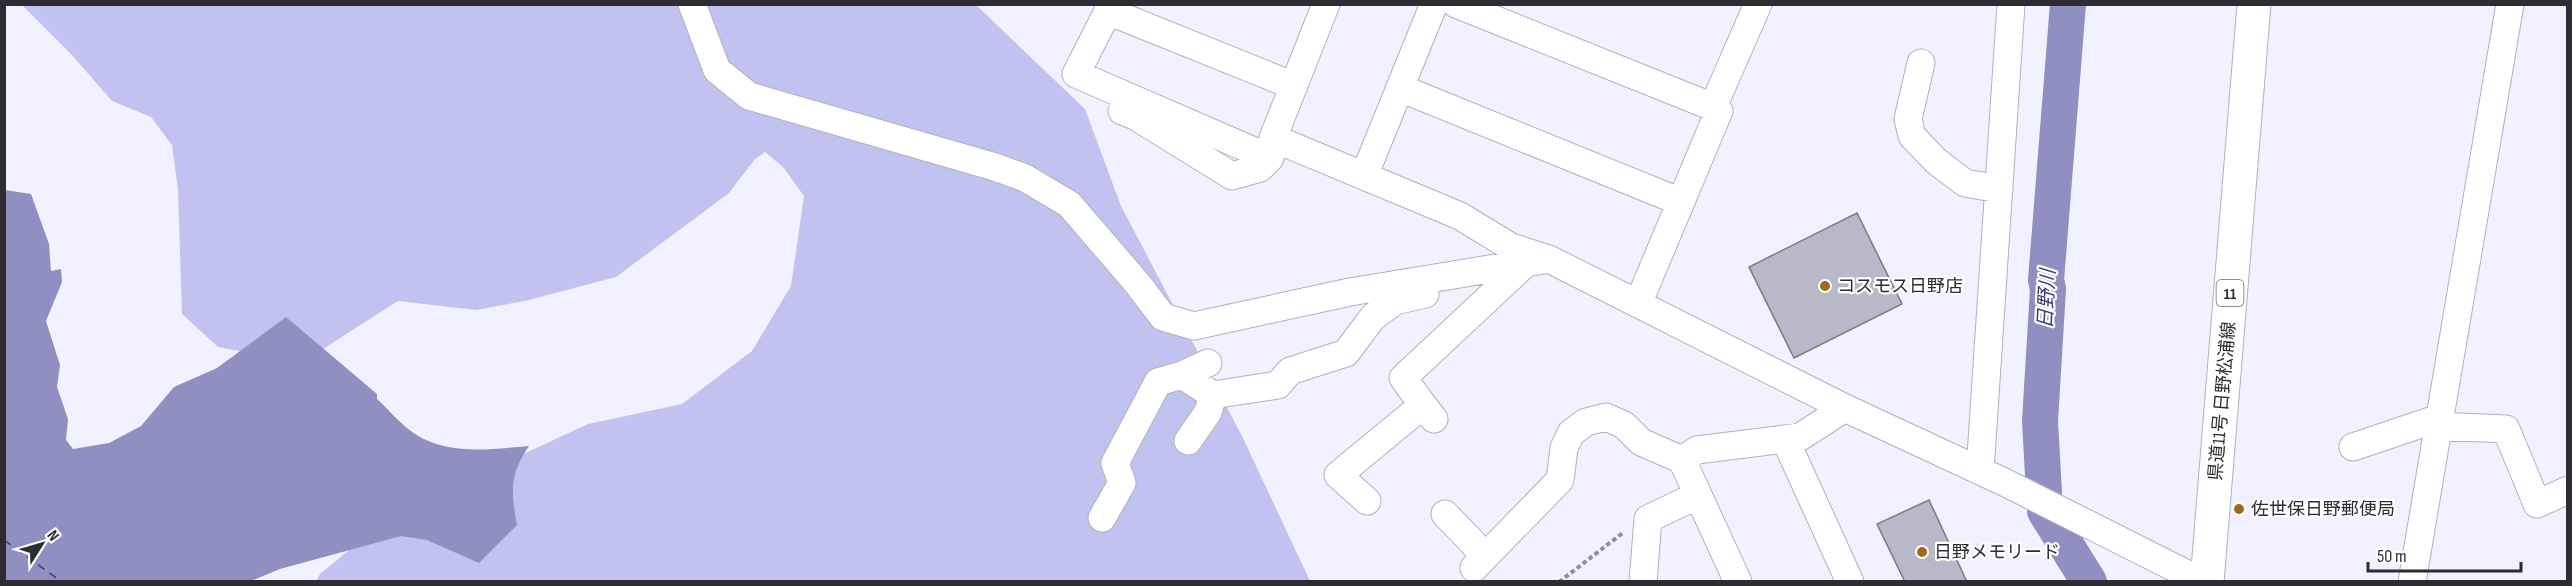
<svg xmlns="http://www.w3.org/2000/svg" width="2572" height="586" font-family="'Sofia Sans Condensed','Noto Sans JP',sans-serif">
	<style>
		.green { fill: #c2c2f0 }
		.water { fill: #8f8fc2 }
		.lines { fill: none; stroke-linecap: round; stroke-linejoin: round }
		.river { stroke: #8f8fc2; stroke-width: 36 }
		.ferry { stroke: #3f3a79; stroke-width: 1.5; stroke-dasharray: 8 6; stroke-linecap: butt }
		.building { fill: #b8b8c8; stroke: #797a89; stroke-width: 1.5 }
		.minor-casing { stroke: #b0b1c1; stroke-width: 29 }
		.major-casing { stroke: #b0b1c1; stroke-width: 35 }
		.path { stroke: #8f8f99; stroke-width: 4; stroke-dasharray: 4.5 3; stroke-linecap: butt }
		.minor { stroke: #fff; stroke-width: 27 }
		.major { stroke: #fff; stroke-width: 33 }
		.poi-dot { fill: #9b6b1d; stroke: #fff; stroke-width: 2 }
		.labels { text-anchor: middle; stroke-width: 4.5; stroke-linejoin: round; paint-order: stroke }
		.shield { fill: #fff; stroke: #6b6b70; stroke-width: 1.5 }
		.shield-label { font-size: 16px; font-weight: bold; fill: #2c2c32 }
		.poi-label { font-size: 18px; fill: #2c2c32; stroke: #fff; text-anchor: start }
		.street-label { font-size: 18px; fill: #2c2c32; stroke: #fff }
		.water-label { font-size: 20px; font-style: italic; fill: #3f3a79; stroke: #fff }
	</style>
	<rect width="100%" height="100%" fill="#f1f1ff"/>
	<path class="green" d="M22 5H976L1085 109 1121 206 1243 438 1310 581H316L320 574 392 515 588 424 682 404 752 351 791 286 804 196 783 167 765 152 755 159 729 193 616 277 525 301 476 310 398 301 301 363 218 347 182 314 178 190 172 145 151 117 112 101 71 54Z"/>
	<path class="water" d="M5 190 31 194 49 244 51 271 61 269 62 282 46 321 60 365 57 387 68 419 66 440 73 449 109 443 141 426 174 387 217 368 286 317 377 394V399C389 410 401 425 415 434 449 456 491 449 529 446 509 476 511 490 517 525L479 563 427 540 401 536 280 569 251 581H5Z"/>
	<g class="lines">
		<path class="river" d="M2068 4 2046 280 2048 289 2040 421 2045 511 2089 582"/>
		<path class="ferry" d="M4 540 62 582"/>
	</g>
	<path class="building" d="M1857 213 1902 304 1794 358 1749 267Z
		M1929 500 1967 582H1905L1877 524Z"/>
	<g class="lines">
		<g class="minor-casing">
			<path id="minor" d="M692 4 717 70 749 96 995 167 1025 178 1069 204 1137 283 1163 317 1194 326 1350 292 1544 260
				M1456 4 1713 107
				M1921 63 1908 119 1912 136 1936 161 1965 183 1999 189
				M1294 86 1108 11 1076 74 1270 158 1273 138 1326 4
				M1400 88 1681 202
				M1122 111 1135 116 1232 176 1260 168 1270 158
				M1273 138 1460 216 1511 247 1549 259 1845 408 2004 482 2203 582
				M1364 176 1434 4
				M1638 304 1719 111 1713 107 1758 4
				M1182 375 1208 363
				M1423 405 1403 378 1526 263
				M1845 408 1800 437 1785 439 1850 582
				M2438 426 2506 429 2537 504 2568 490
				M1188 441 1208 412 1213 395 1278 385 1290 371 1346 353 1373 317 1395 301 1425 294
				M2353 447 2439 418
				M1682 460 1738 582
				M1980 471 2011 4
				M1367 501 1338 475 1423 405 1434 419
				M1445 514 1473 543 1484 558
				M1102 518 1122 483 1115 463 1158 382 1182 375 1213 395
				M1474 568 1560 480 1564 448 1571 433 1586 422 1606 417 1624 425 1641 442 1682 460 1697 450 1785 439
				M1643 582 1648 519 1698 495
				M2412 582 2510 4"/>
		</g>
		<g class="major-casing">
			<path id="major" d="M2207 582 2254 4"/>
		</g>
		<path class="path" d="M1559 582 1624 532"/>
		<use href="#minor" class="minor"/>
		<use href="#major" class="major"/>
	</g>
	<g class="poi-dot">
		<circle cx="1825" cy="286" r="6"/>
		<circle cx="2239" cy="509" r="6"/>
		<circle cx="1922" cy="552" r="6"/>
	</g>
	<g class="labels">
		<rect class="shield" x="2216.5" y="280" width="27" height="26" rx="4.5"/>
		<g class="shield-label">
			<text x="2230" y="299">11</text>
		</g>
		<g class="poi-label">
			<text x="1837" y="292">コスモス日野店</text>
			<text x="2251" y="515">佐世保日野郵便局</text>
			<text x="1934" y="558">日野メモリード</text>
		</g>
		<g class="street-label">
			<text transform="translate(2222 401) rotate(-85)" y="6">県道11号 日野松浦線</text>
		</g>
		<g class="water-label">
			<text transform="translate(2046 299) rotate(-87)" y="7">日野川</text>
		</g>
	</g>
	<rect width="2572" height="586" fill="none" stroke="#2c2c32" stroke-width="12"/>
	<g transform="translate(42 544) rotate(53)" stroke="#ffffff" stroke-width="4.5" paint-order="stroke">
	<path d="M0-4.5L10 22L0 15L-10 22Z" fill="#2c2c32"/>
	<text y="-9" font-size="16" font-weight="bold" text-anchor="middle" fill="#2c2c32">N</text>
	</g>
	<path d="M2368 562v9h153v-9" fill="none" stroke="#2c2c32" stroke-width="3"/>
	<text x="2377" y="562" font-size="18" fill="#2c2c32" stroke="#ffffff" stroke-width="4.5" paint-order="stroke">50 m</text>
</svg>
